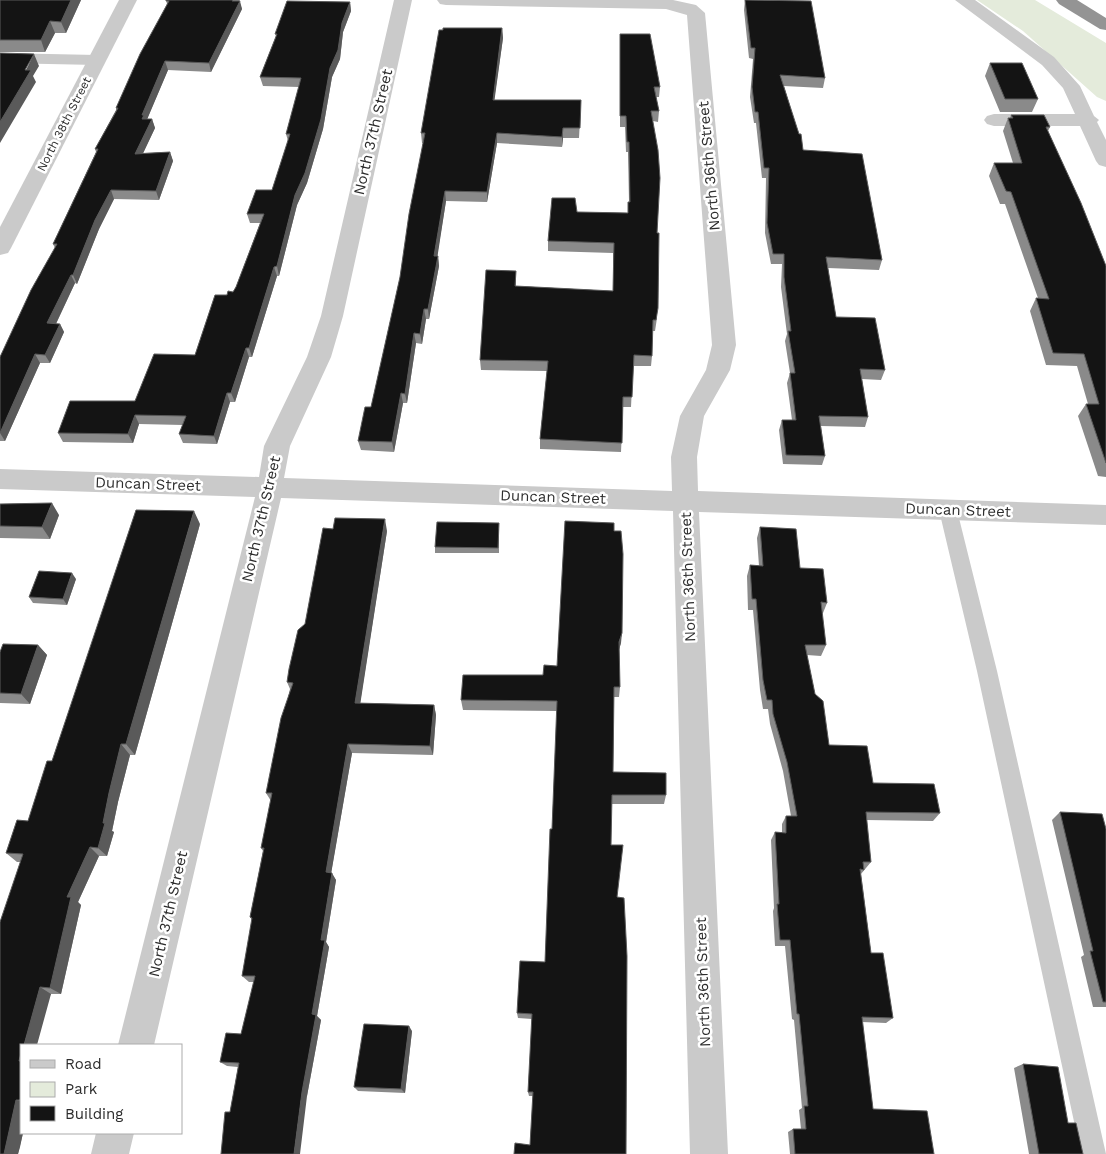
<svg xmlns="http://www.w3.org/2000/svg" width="1106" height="1154" font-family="'Work Sans',sans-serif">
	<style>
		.green { fill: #e4ebdb }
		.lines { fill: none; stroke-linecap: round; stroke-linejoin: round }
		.service { fill: #cacaca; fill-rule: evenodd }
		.minor { fill: #cacaca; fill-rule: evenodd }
		.tertiary { fill: #cacaca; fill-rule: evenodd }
		.motorway { fill: #949494; fill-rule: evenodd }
		.wall { fill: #8a8a8a }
		.shaded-wall { fill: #5a5a5a }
		.building { fill: #141414; stroke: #5a5a5a }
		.labels { text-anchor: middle; stroke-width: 5; stroke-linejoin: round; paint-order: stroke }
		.far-street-label { font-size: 12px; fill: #2d2d2d; stroke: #fff }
		.street-label { font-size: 15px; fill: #2d2d2d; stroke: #fff }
	</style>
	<rect width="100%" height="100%" fill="#fff"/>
	<path class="green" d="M977 0H1035L1106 43V101L1097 97 1023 31Z"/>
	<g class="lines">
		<path class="service" d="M948 503 954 505 957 510 997 671 1106 1154H1081L977 671 939 510 942 505Z"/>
		<path class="minor" d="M394 0H412L343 316 331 357 290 446 284 478 672 491 671 457 680 416 706 370 712 345 687 15 666 9 446 5 440 4 437 0H673L696 5 705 13 736 345 730 370 704 416 697 457 698 491 1106 505V525L699 512 728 1154H690L673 511 281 498 154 1045H118L255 497 0 489V469L259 477 264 446 307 357 321 316Z
			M955 0H975L1054 57 1080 86 1094 116 1099 120 1097 122 1106 140V167L1099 165 1096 161 1080 126H994L987 124 984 120 987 116 994 114H1075L1063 88 1042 65Z
			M0 53 97 55 103 56 106 60 103 64 97 65 0 63Z
			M96 1133H134L129 1154H91Z"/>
		<path class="tertiary" d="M119 0H137L11 248 8 253 0 255V227Z"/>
		<path class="motorway" d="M1056 0H1077L1106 18V30L1100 29 1059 4Z"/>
	</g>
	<path class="wall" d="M0 0H81L66 33H55L45 52H0Z
		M166 0H240L239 1 242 9 211 72 168 70 147 119H152L155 128 143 153 170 152 173 161 159 200 114 199 99 229 77 284 75 283 56 324H60L64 332 50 363H40L5 441H0V357L55 248 53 244 96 152 95 149 116 110V108L167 4Z
		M745 0 825 78 823 88 784 86 803 150 882 260 879 270 828 268 836 317 885 370 881 380 862 379 868 417 865 427 821 426 825 456 822 465 783 464 779 430 782 420H792L787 383 790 373 785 341 787 334 781 287 782 264H771L765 233 766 178H762L756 123H754L750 97 753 59 749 58 744 10Z
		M350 2 351 11 343 32 340 59 332 77 323 129 307 183 297 205 279 276H277L252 357H249L235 402H230L217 444 183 443 179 434 183 425 139 424 133 443 63 442 58 433 135 401 195 355 227 295 233 292 236 287 260 223H250L247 214 272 190 288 141 286 134 299 87 263 86 260 77 276 36 275 34Z
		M502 28 503 38 494 100H581L579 138H563L562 147 497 143 487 202 446 201 437 256H438L439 266 429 319H426L422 344 416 343 407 403H403L394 452 361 450 358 441 371 407 400 277 423 143H422L421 133Z
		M620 34 660 87 659 97H656L659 111 658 122 653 121 657 233V318L655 331H652V356L651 366H633L631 407H623L621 452 540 449V439L547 371 481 370 480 360 516 271V286L613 291V253L548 251V241L577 212 628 213V202H629L628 152H626L625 127H620Z
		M990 63 1038 99 1032 112H1000L985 76Z
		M1011 115 1050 127 1048 131 1106 266V477L1098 476 1078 416 1086 404H1088L1077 366 1046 365 1030 311 1036 298H1038L1005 204H1000L989 176 994 163H1013L1003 131 1008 118H1010Z
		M0 504 59 515 50 539 0 538Z
		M200 524 135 755H130L118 802 112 831 114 832 107 856H99L78 902 81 905 61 994H51L21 1045V1133H23L18 1154H0L21 862H17L6 853 28 821 52 761Z
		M760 527 800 568 827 603 823 613H822L826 645 821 656 807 655 815 694 829 745 873 783 940 813 933 821 866 820 871 862 861 874 871 953 893 1018 886 1023 862 1022 873 1109 934 1154H790L788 1132 793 1129H801L799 1110 802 1108 794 1020 792 1019 785 946H775L773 911 774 908 771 840 775 832H782V824L786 816H791L783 771 770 724 768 709H763L760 690 753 610H748L747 576 750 565 759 566 757 538Z
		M499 529V553H435V547Z
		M387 531 360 703 434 705 436 715 433 755 352 753 331 873 336 880 326 942 329 947 317 1016 321 1020 307 1096 230 1112 238 1067 227 1066 220 1062 241 1034 254 982H249L242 976 252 920 250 917 263 851 261 848 271 801 266 793 290 689 287 682 305 624Z
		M76 579 67 605 33 603 29 597Z
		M621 643 619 649 620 687 619 697H614L613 772 666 795 664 804H612L530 1145 533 1096H529L528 1092 532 1019 518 1018 517 1013 545 962 552 829 557 711 463 710 461 700 543 675 557 666Z
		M38 645 47 655 30 704 0 703V652Z
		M1060 812 1106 829V1007H1093L1081 957 1084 955 1052 820Z
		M412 1031 405 1093 358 1091 354 1087Z
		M1023 1064 1068 1123 1083 1154H1029L1014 1068Z"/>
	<path class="shaded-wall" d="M71 0H81L66 33 61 22Z
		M240 1 242 9 211 72 209 63Z
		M350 2 351 11 343 32 340 59 332 77 323 129 307 183 297 205 279 276 277 266 295 195 330 68 342 23Z
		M50 21 55 33 45 52 41 40Z
		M502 28 503 38 493 111V100Z
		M34 54 39 66 33 76 36 82 0 143V122Z
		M165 61 168 70 146 122 142 119V115Z
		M152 119 155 128 139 162 135 154Z
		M563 128V138L562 147V137Z
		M497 133V143L487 202V192Z
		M170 152 173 161 159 200 156 191Z
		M111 190 114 199 99 229 77 284 73 275 95 220Z
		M445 191 446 201 436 266 434 256Z
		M438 256 439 266 429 319 428 309Z
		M274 267 277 276 252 357 249 348Z
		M71 275 75 283 52 332 47 323Z
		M424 309 426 319 422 344 420 334Z
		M60 324 64 332 50 363 45 355Z
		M414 333 416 343 407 403 405 394Z
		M246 348 249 357 235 402 231 393Z
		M35 354 40 363 5 441 0 433Z
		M227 393 230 402 217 444 214 436Z
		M401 393 403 403 394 452 392 442Z
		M135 415 139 424 133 443 128 434Z
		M52 503 59 515 50 539 42 527Z
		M194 511 200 524 135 755 126 744Z
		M385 519 387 531 359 712 355 703Z
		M72 573 76 579 67 605 63 599Z
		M622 633 621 643 618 653 619 642Z
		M38 645 47 655 30 704 21 694Z
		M434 705 436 715 433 755 430 746Z
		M121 744 130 755 118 802 112 831 114 832 107 856 98 848 109 793Z
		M348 744 352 753 330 880 326 872Z
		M90 847 99 856 78 902 81 905 61 994 50 988 67 897Z
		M332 873 336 880 326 942 329 947 317 1016 321 1020 307 1096 300 1154H294L321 940Z
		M40 987 51 994 37 1045H24Z
		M409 1026 412 1031 405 1093 401 1089Z
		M16 1100 21 1101V1133H23L20 1147 18 1154H4Z"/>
	<path class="building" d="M0 0H71L61 22 50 21 41 40H0Z
		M166 0H233L232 1H240L209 63 165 61 142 115H144L142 119H152L135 154 170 152 156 191 111 190 95 220 73 275H71L47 323 60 324 45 355 35 354 0 433V357L31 290 57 244H53L98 149H95L118 108H116L140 54 169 1H166Z
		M745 0 811 1 825 78 780 75 799 134H801L803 150 862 154 882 260 826 257 836 317 875 318 885 370 860 369 868 417 819 416 825 456 786 455 782 420H796L790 373H795L788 331H791L784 277V254H773L767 223 769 168H764L758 112H755L752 87 755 48H751Z
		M287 1 350 2 342 23 338 50 330 68 321 119 305 173 295 195 277 266 274 267 249 348H246L231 393H227L214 436 179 434 186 416 135 415 128 434 58 433 70 401H135L154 354 195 355 215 295H227L228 291 233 292 236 287 264 214H247L256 190H272L290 134H286L301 78 260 77 277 34H275Z
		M443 28H502L493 100H581L580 128H563L562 137 497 133 487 192 445 191 434 256H438L428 309H424L420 334 414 333 405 394 401 393 392 442 358 441 365 407H371L400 277 409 214 425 133H421L439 30H443Z
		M620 34H650L660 87H654L659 111H651L658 150 660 178 657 233H659L658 308 656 320H653L652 356 634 355 632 397H623L622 443 540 439 548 361 480 360 486 270 516 271 515 286 613 291 614 243 548 241 552 198H575L577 212 628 213V202H630L629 142H627L626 116H620Z
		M0 53 34 54 25 70H31L0 122Z
		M990 63H1022L1038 99H1005Z
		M1011 115H1044L1050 127H1046L1081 203 1106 266V463L1086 404H1099L1084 354 1053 353 1036 298 1049 299 1011 192 1006 191 994 163H1022L1008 118H1013Z
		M52 503 42 527 0 526V504Z
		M136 510 194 511 126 744H121L109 793 103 823H105L98 848 90 847 67 897H71L50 988 40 987 24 1045H21V1053L19 1061H21V1097L20 1100H16L4 1154H0V922L23 854 6 853 17 820 28 821 47 761H52Z
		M335 518 385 519 355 703 434 705 430 746 348 744 326 872 332 873 321 940H325L312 1014 316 1015 302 1092 294 1154H221L225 1112H230L239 1063 220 1062 226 1033 241 1034 255 976H242L252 918 250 917 264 848H261L272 793H266L281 718 293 683 287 682 289 669 298 630 305 624 323 528 333 529Z
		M565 521 614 523V531H621L623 554 622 633 619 642 620 687H614L613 772 666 773V795H612L611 845H623L617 897 624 898 627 956 626 1154H514L515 1143 530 1145 533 1092H528L532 1014 517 1013 520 961 545 962 550 829H552L557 701 461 700 463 675H543L544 665 557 666Z
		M437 522 499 523 498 548 435 547Z
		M760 527 796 529 800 568 823 569 827 603 821 602 826 645H805L815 694 823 701 829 745 867 746 873 783 934 784 940 813 866 812 871 862H863L864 870 860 869 871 953H883L893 1018 862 1017 873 1109 927 1111 934 1154H795L793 1129H806L804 1106H808L799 1014H797L790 940H780L777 904H779L775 832 786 833V816H797L787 762 773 714 772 700H767L763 680 756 599H752L750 565 763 566Z
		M39 571 72 573 63 599 29 597Z
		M3 644 38 645 21 694 0 693V652Z
		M1060 812 1102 814 1106 829V1002H1103L1090 951H1093Z
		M364 1024 409 1026 401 1089 354 1087Z
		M1023 1064 1058 1067 1068 1123H1076L1083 1154H1039Z"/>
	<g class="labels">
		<g class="far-street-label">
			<text transform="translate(64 124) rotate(-63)" y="4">North 38th Street</text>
		</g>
		<g class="street-label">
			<text transform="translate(373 132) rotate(-77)" y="5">North 37th Street</text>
			<text transform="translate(709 166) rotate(-95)" y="5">North 36th Street</text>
			<text transform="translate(148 484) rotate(2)" y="5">Duncan Street</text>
			<text transform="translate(553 497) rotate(2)" y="5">Duncan Street</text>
			<text transform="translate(958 510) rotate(2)" y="5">Duncan Street</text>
			<text transform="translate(261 519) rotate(-77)" y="5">North 37th Street</text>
			<text transform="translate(688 577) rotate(-92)" y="5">North 36th Street</text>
			<text transform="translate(168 914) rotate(-77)" y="5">North 37th Street</text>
			<text transform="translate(703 982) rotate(-92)" y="5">North 36th Street</text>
		</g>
	</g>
	<rect x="20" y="1044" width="162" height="90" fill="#ffffff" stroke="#ababab"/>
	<rect x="30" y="1060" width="25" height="8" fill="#cacaca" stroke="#ababab"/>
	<text x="65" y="1069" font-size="15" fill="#2d2d2d">Road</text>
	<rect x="30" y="1082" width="25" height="15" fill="#e4ebdb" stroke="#ababab"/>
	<text x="65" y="1094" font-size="15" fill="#2d2d2d">Park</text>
	<rect x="30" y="1106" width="25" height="15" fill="#141414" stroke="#ababab"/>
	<text x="65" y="1119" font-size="15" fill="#2d2d2d">Building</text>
</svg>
